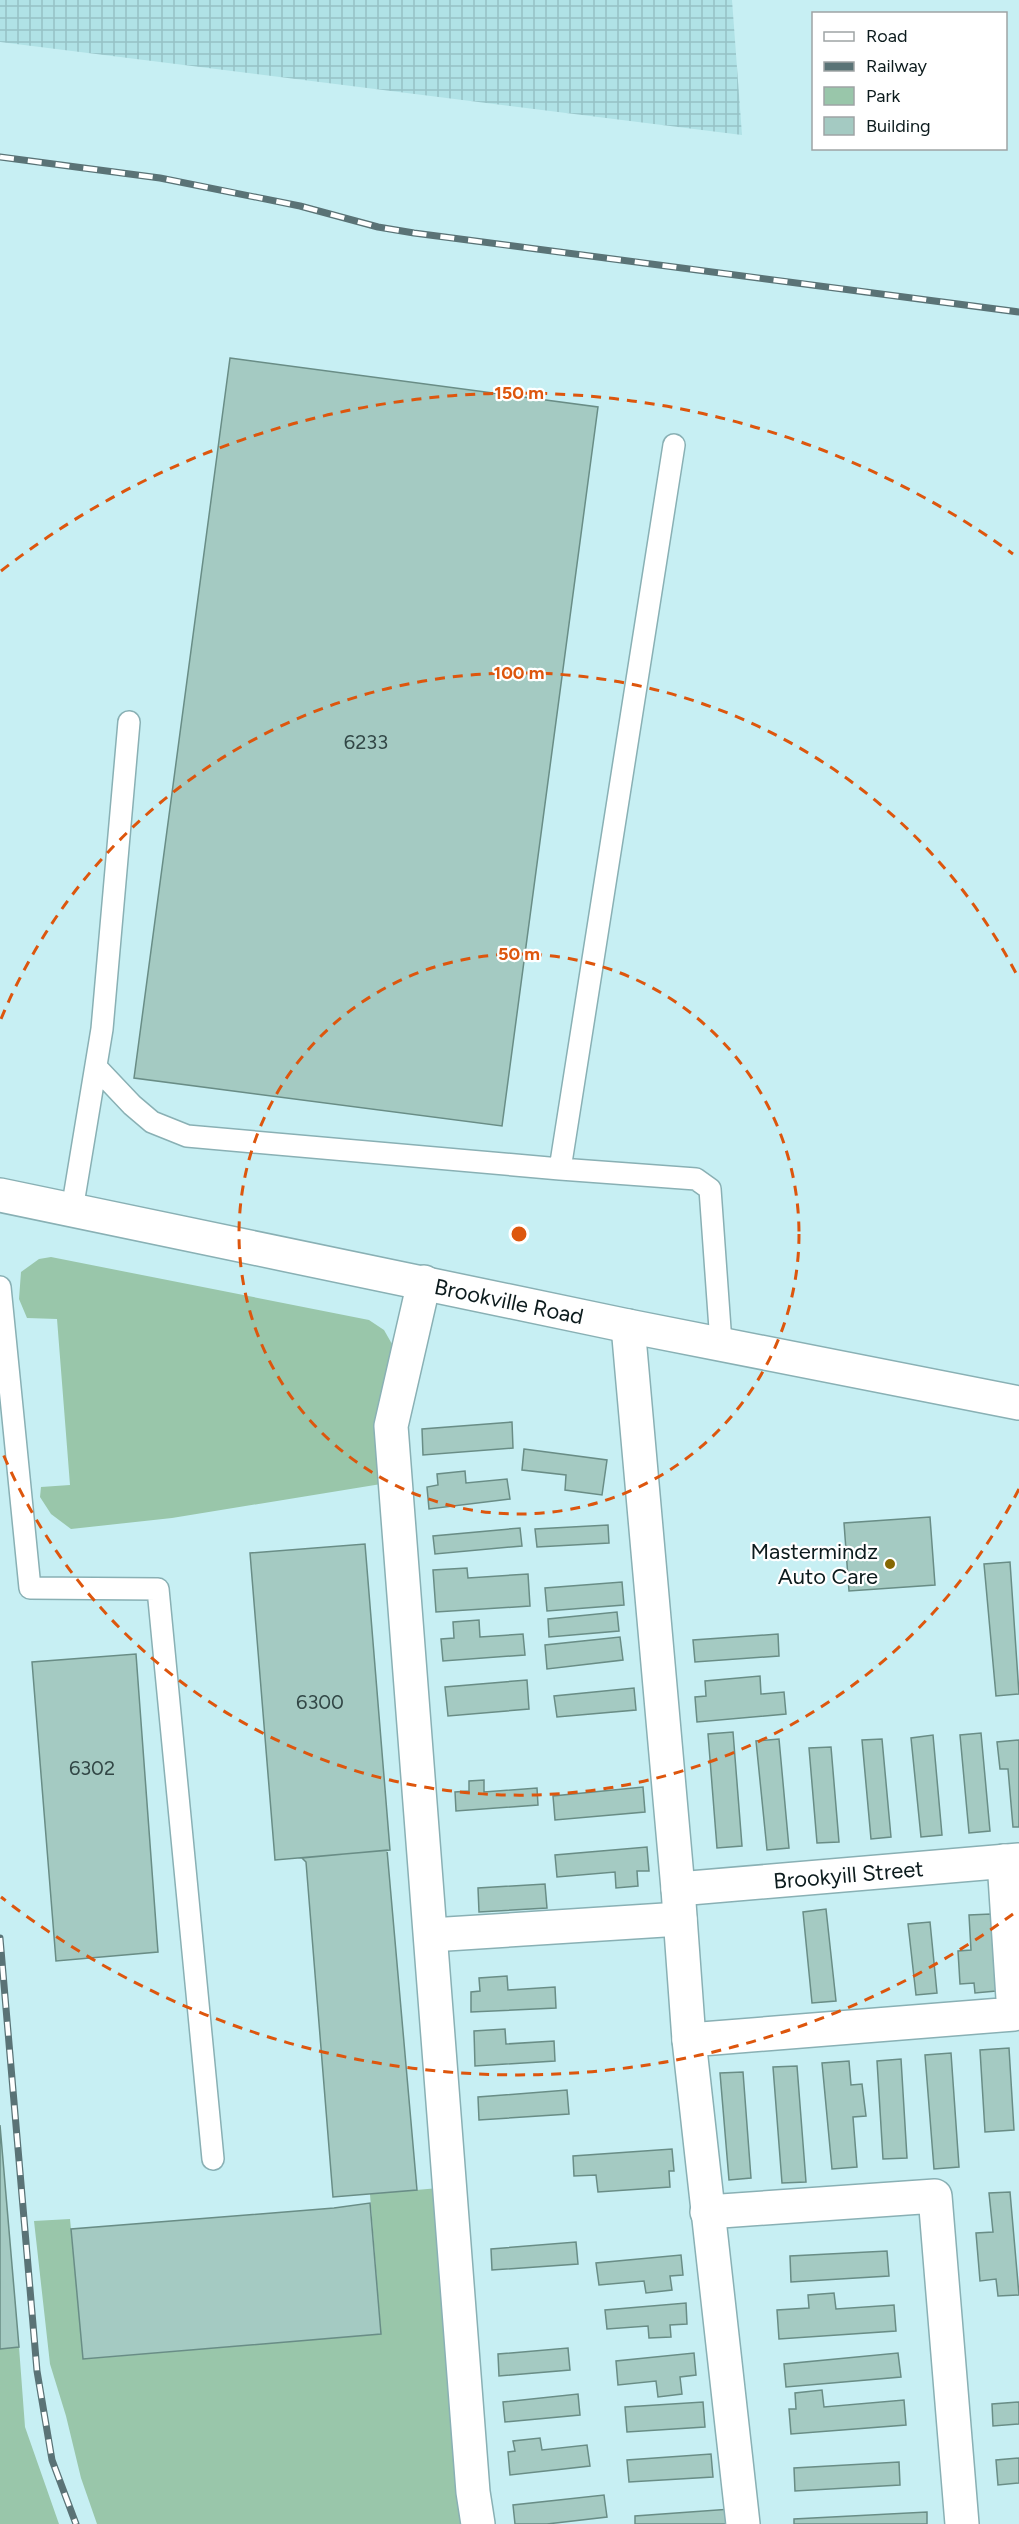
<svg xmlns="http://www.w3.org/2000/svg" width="1019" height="2524" font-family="Figtree,sans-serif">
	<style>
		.industrial { fill: url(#industrial-grid) }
		.green { fill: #99c6aa }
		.building { fill: #a4cac2; stroke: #698d86; stroke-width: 1.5 }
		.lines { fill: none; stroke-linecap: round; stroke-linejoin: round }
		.service-casing { stroke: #89b0b4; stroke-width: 24 }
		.minor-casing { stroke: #89b0b4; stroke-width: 36 }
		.secondary-casing { stroke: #89b0b4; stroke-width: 36 }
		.service { stroke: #fff; stroke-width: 21 }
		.minor { stroke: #fff; stroke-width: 33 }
		.secondary { stroke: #fff; stroke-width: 33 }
		.rail-casing { stroke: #5a7376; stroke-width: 7 }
		.rail { stroke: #fff; stroke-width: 4.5; stroke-dasharray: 14; stroke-linecap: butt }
		.ring { fill: none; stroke: #dd560d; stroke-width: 3; stroke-dasharray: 10 8 }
		.poi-dot { fill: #866803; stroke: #fff; stroke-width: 2 }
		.labels { text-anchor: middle; stroke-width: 4.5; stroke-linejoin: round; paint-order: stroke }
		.number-label { font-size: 20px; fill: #324746 }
		.street-label { font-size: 22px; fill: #0c1b1d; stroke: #fff }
		.poi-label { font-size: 22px; fill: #0c1b1d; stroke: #fff; text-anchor: end }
		.centre { fill: #dd560d; stroke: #fff; stroke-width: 3 }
		.ring-label { font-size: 18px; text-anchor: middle; font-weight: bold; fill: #dd560d; stroke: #fff; stroke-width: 4.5; stroke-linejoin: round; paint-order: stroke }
	</style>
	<defs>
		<pattern id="industrial-grid" width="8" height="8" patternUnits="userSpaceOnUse" patternTransform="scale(1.5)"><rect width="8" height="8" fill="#b0e2e6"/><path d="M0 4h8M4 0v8" fill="none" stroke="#96c1c5"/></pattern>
	</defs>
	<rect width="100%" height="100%" fill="#c7eff3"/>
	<path class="industrial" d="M0 0H732L742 135 0 42Z"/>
	<path class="green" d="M51 1257 369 1320 384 1330 392 1344 379 1423 381 1484 172 1518 71 1529 51 1514 40 1497 41 1487 70 1485 57 1319 27 1318 19 1299 21 1272 39 1259Z
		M439 2188 463 2524H97L81 2478 66 2416 50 2364 34 2221 70 2219 83 2359 381 2334 370 2194Z
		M19 2347 25 2427 59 2524H0V2349Z"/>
	<path class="building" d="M230 358 598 407 502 1126 134 1078Z
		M512 1422 513 1448 423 1455 422 1429Z
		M524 1449 607 1460 602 1495 565 1490 566 1475 522 1470Z
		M465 1471 466 1483 507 1479 510 1499 429 1509 427 1487 438 1485 437 1474Z
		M930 1517 935 1585 849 1591 844 1523Z
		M608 1525 609 1543 537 1547 535 1529Z
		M520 1528 522 1546 435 1554 433 1536Z
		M365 1544 390 1850 275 1860 250 1553Z
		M1010 1562 1019 1694 996 1696 984 1564Z
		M467 1568 468 1578 528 1574 530 1606 436 1612 433 1570Z
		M622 1582 624 1605 547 1611 545 1588Z
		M617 1612 619 1631 549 1637 548 1619Z
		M479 1620 480 1637 523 1634 525 1655 443 1661 441 1639 454 1638 453 1622Z
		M778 1634 779 1656 695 1662 693 1640Z
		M620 1637 623 1660 547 1669 545 1645Z
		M136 1654 158 1952 56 1961 32 1662Z
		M760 1676 761 1694 784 1692 786 1714 697 1722 695 1697 706 1696 705 1681Z
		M527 1680 529 1709 448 1716 445 1687Z
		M634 1688 636 1710 557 1717 554 1696Z
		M733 1732 742 1846 717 1848 708 1734Z
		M981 1733 990 1831 969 1833 960 1735Z
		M933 1735 942 1835 921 1837 911 1738Z
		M779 1739 789 1848 767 1850 756 1741Z
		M882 1739 891 1837 871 1839 862 1740Z
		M1019 1740V1827H1013L1008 1769H1000L997 1742Z
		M831 1747 839 1842 817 1843 809 1748Z
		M484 1780V1792L537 1788 538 1805 456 1811 455 1792 469 1791V1781Z
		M643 1787 645 1812 555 1820 553 1796Z
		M647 1847 649 1871H637L638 1886 616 1888 615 1872 557 1877 555 1855Z
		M387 1850 417 2190 333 2197 306 1862 302 1858Z
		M545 1884 547 1908 479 1912 478 1888Z
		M826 1909 836 2001 812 2003 803 1912Z
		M991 1914 996 1991 975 1993 974 1983 960 1984 958 1951 971 1950 969 1915Z
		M930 1922 937 1993 916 1995 908 1924Z
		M507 1976 508 1990 555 1987 556 2008 471 2012V1992L480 1991 479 1978Z
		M505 2029 506 2044 554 2041 555 2061 475 2066 474 2031Z
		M1009 2048 1014 2130 985 2132 980 2050Z
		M951 2053 959 2167 934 2169 925 2055Z
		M901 2059 907 2158 883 2159 877 2061Z
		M849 2061 851 2085 862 2084 866 2116 853 2117 857 2167 832 2169 822 2063Z
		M797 2066 806 2182 782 2183 773 2067Z
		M743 2072 751 2178 729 2180 720 2073Z
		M567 2090 569 2114 479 2120 478 2097Z
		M0 2125 19 2347 0 2349Z
		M672 2149 674 2171H669L670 2187 598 2192 596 2175 574 2176 573 2156Z
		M1010 2192 1019 2295 998 2296 996 2279 980 2281 976 2233 993 2232 989 2193Z
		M370 2203 381 2334 83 2359 71 2229 334 2208Z
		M576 2242 578 2264 492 2270 491 2249Z
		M887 2251 889 2276 791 2282 790 2256Z
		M681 2255 683 2275 670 2276 672 2290 646 2293 644 2281 599 2285 596 2263Z
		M834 2293 836 2309 894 2305 896 2331 779 2339 777 2310 809 2308 808 2295Z
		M686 2303 687 2324 670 2325 671 2337 649 2338 648 2326 607 2329 605 2310Z
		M568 2348 570 2370 499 2376 498 2354Z
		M694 2353 696 2375 680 2377 682 2394 658 2397 656 2381 618 2385 616 2361Z
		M898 2353 901 2377 786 2387 784 2364Z
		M822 2390 824 2407 904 2400 906 2425 791 2434 789 2409H796L795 2393Z
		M578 2394 580 2415 505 2422 503 2402Z
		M703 2402 705 2427 627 2432 625 2407Z
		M1019 2402V2424L993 2426 992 2404Z
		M540 2438 542 2450 587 2445 590 2466 510 2475 508 2452 515 2451 513 2441Z
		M711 2454 713 2477 629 2482 627 2460Z
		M1019 2458V2483L998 2485 996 2460Z
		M899 2462 900 2485 795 2491 794 2468Z
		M604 2495 607 2517 547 2524H515L513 2505Z
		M731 2509 732 2524H635V2516Z
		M927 2512V2524H794V2519Z"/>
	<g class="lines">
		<g class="service-casing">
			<path id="service" d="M96 1067 132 1105 152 1122 187 1136 560 1169 674 445
				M560 1169 696 1179 710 1189 721 1343
				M72 1210 102 1029 129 722
				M0 1287 30 1588 158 1589 213 2159"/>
		</g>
		<g class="minor-casing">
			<g id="minor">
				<path d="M424 1282 391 1426 473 2492 478 2524"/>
				<path d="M628 1326 678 1889 689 2040 743 2524"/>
				<path id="s1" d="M678 1889 1019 1860"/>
				<path d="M431 1935 680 1919"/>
				<path d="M689 2040 1014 2014 1004 1861"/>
				<path d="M707 2212 935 2196 962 2524"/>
			</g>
		</g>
		<g class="secondary-casing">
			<g id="secondary">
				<path id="s2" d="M0 1195 628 1326 1019 1403"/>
			</g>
		</g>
		<use href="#service" class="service"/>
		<use href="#minor" class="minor"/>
		<use href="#secondary" class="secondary"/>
		<g class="rail-casing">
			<path id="rail" d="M0 157 160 178 300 206 378 227 414 233 1019 312
				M0 1938 37 2371 52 2460 76 2524"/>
		</g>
		<use href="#rail" class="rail"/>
	</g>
	<g class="ring">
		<circle cx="519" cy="1234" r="280"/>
		<path d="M1019 1489A561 561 0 0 1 1 1449M1 1019A561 561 0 0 1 1019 979"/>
		<path d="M1013 1914A841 841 0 0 1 1 1897M1 571A841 841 0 0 1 1013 554"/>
	</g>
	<circle class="poi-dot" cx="890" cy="1564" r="6"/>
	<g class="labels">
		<g class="number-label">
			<text x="366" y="749">6233</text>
			<text x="320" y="1709">6300</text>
			<text x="92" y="1775">6302</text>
		</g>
		<g class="street-label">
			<text dy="8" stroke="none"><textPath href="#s2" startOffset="520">Brookville Road</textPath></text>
			<text dy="8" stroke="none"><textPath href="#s1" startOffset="171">Brookyill Street</textPath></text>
		</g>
		<g class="poi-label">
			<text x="878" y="1559">Mastermindz<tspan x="878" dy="25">Auto Care</tspan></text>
		</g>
	</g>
	<circle cx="519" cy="1234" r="9" class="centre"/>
	<g class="ring-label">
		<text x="519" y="399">150 m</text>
		<text x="519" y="679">100 m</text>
		<text x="519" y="960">50 m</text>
	</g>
	<rect x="812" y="12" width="195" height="138" fill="#ffffff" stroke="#9ea4a5" stroke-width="1.5"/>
	<rect x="824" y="32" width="30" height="9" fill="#ffffff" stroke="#9ea4a5" stroke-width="1.5"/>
	<text x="866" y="42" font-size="18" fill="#0c1b1d">Road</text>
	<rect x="824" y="62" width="30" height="9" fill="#5a7376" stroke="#9ea4a5" stroke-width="1.5"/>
	<text x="866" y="72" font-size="18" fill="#0c1b1d">Railway</text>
	<rect x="824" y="87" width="30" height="18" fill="#99c6aa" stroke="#9ea4a5" stroke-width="1.5"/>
	<text x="866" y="102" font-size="18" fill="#0c1b1d">Park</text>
	<rect x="824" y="117" width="30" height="18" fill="#a4cac2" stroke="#9ea4a5" stroke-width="1.5"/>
	<text x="866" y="132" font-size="18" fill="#0c1b1d">Building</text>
</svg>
